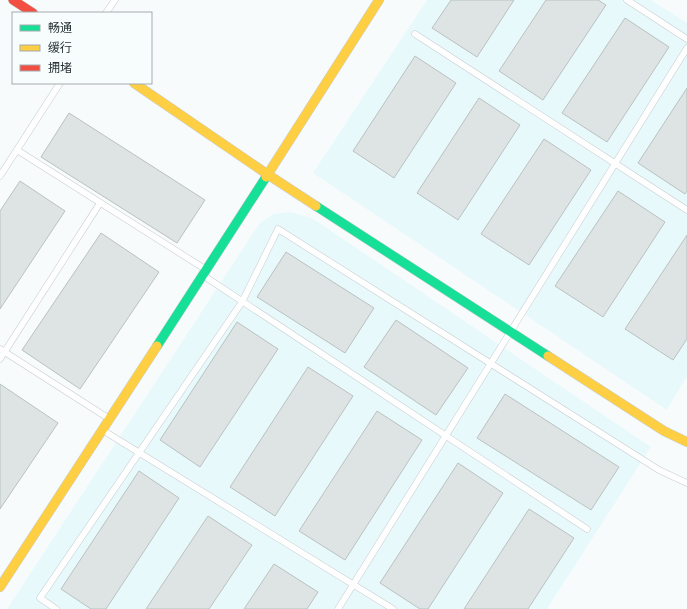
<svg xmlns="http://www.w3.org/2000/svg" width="687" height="609" font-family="Barlow,'Noto Sans SC',sans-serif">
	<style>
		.built { fill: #e8f9fc }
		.building { fill: #dde4e3; stroke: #bac1c0 }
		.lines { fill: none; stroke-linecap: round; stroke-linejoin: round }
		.lane-casing { stroke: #c6ccce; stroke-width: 7 }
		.fast-casing { stroke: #c6ccce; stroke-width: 10 }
		.slow-casing { stroke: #c6ccce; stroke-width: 10 }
		.jam-casing { stroke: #c6ccce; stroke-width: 10 }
		.lane { stroke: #fefeff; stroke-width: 6 }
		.fast { stroke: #16e098; stroke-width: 9 }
		.slow { stroke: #ffcf43; stroke-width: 9 }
		.jam { stroke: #f24e42; stroke-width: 9 }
	</style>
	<rect width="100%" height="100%" fill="#f8fbfc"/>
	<path class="built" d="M427 0H651L687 23V376L667 410 313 173Z
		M290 212 312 218 651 447 547 609H7L259 224 273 214Z"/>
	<path class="building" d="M451 0H514L477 57 432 28Z
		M546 0H598L606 5 543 100 499 71Z
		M625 18 669 47 607 142 562 113Z
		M415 56 456 83 394 178 353 151Z
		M687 88V191L685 194 638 163Z
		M479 98 520 125 458 220 417 193Z
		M69 113 205 200 177 243 41 157Z
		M544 139 591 170 529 265 481 234Z
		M20 181 65 211 0 309V211Z
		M618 191 665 222 603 317 555 286Z
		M101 233 159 272 80 389 22 350Z
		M687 235V339L673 360 625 329Z
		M286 252 374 308 345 353 257 297Z
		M396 320 468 368 436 415 364 367Z
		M237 322 278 349 200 467 160 440Z
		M308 367 353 396 275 516 230 487Z
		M0 384 58 423 0 509Z
		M505 394 619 467 591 510 477 438Z
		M377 411 422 440 345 560 299 531Z
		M458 463 503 493 428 609H420L380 583Z
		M139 471 179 498 106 609H91L61 589Z
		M529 509 574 538 528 609H464Z
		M208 516 252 545 209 609H146Z
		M274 564 318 592 307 609H244Z"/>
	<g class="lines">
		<g class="lane-casing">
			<path id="lane" d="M627 0 687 39
				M106 13 115 0
				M415 34 687 210
				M17 150 205 269
				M0 176 60 83
				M204 276 587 529
				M0 349 108 418
				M0 359 100 203
				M104 431 393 609
				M56 609 40 598 242 302 278 229 659 470 687 483
				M338 609 687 48"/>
		</g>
		<g class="fast-casing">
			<path id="fast" d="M316 206 548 356
				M157 346 266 177"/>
		</g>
		<g class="slow-casing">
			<path id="slow" d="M134 83 267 174 316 206
				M266 177 379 0
				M548 356 664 431 687 442
				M0 587 157 346"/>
		</g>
		<g class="jam-casing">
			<path id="jam" d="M13 0 33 13"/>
		</g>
		<use href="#lane" class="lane"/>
		<use href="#fast" class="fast"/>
		<use href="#slow" class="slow"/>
		<use href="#jam" class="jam"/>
	</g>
	<rect x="12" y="12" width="140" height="72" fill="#f7fcfd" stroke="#a5abad"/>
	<rect x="20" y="25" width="20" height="6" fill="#16e098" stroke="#a5abad"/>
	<text x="48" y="32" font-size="12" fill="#293234">畅通</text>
	<rect x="20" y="45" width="20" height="6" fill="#ffcf43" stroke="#a5abad"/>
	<text x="48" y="52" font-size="12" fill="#293234">缓行</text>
	<rect x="20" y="65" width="20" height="6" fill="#f24e42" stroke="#a5abad"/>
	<text x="48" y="72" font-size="12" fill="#293234">拥堵</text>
</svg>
